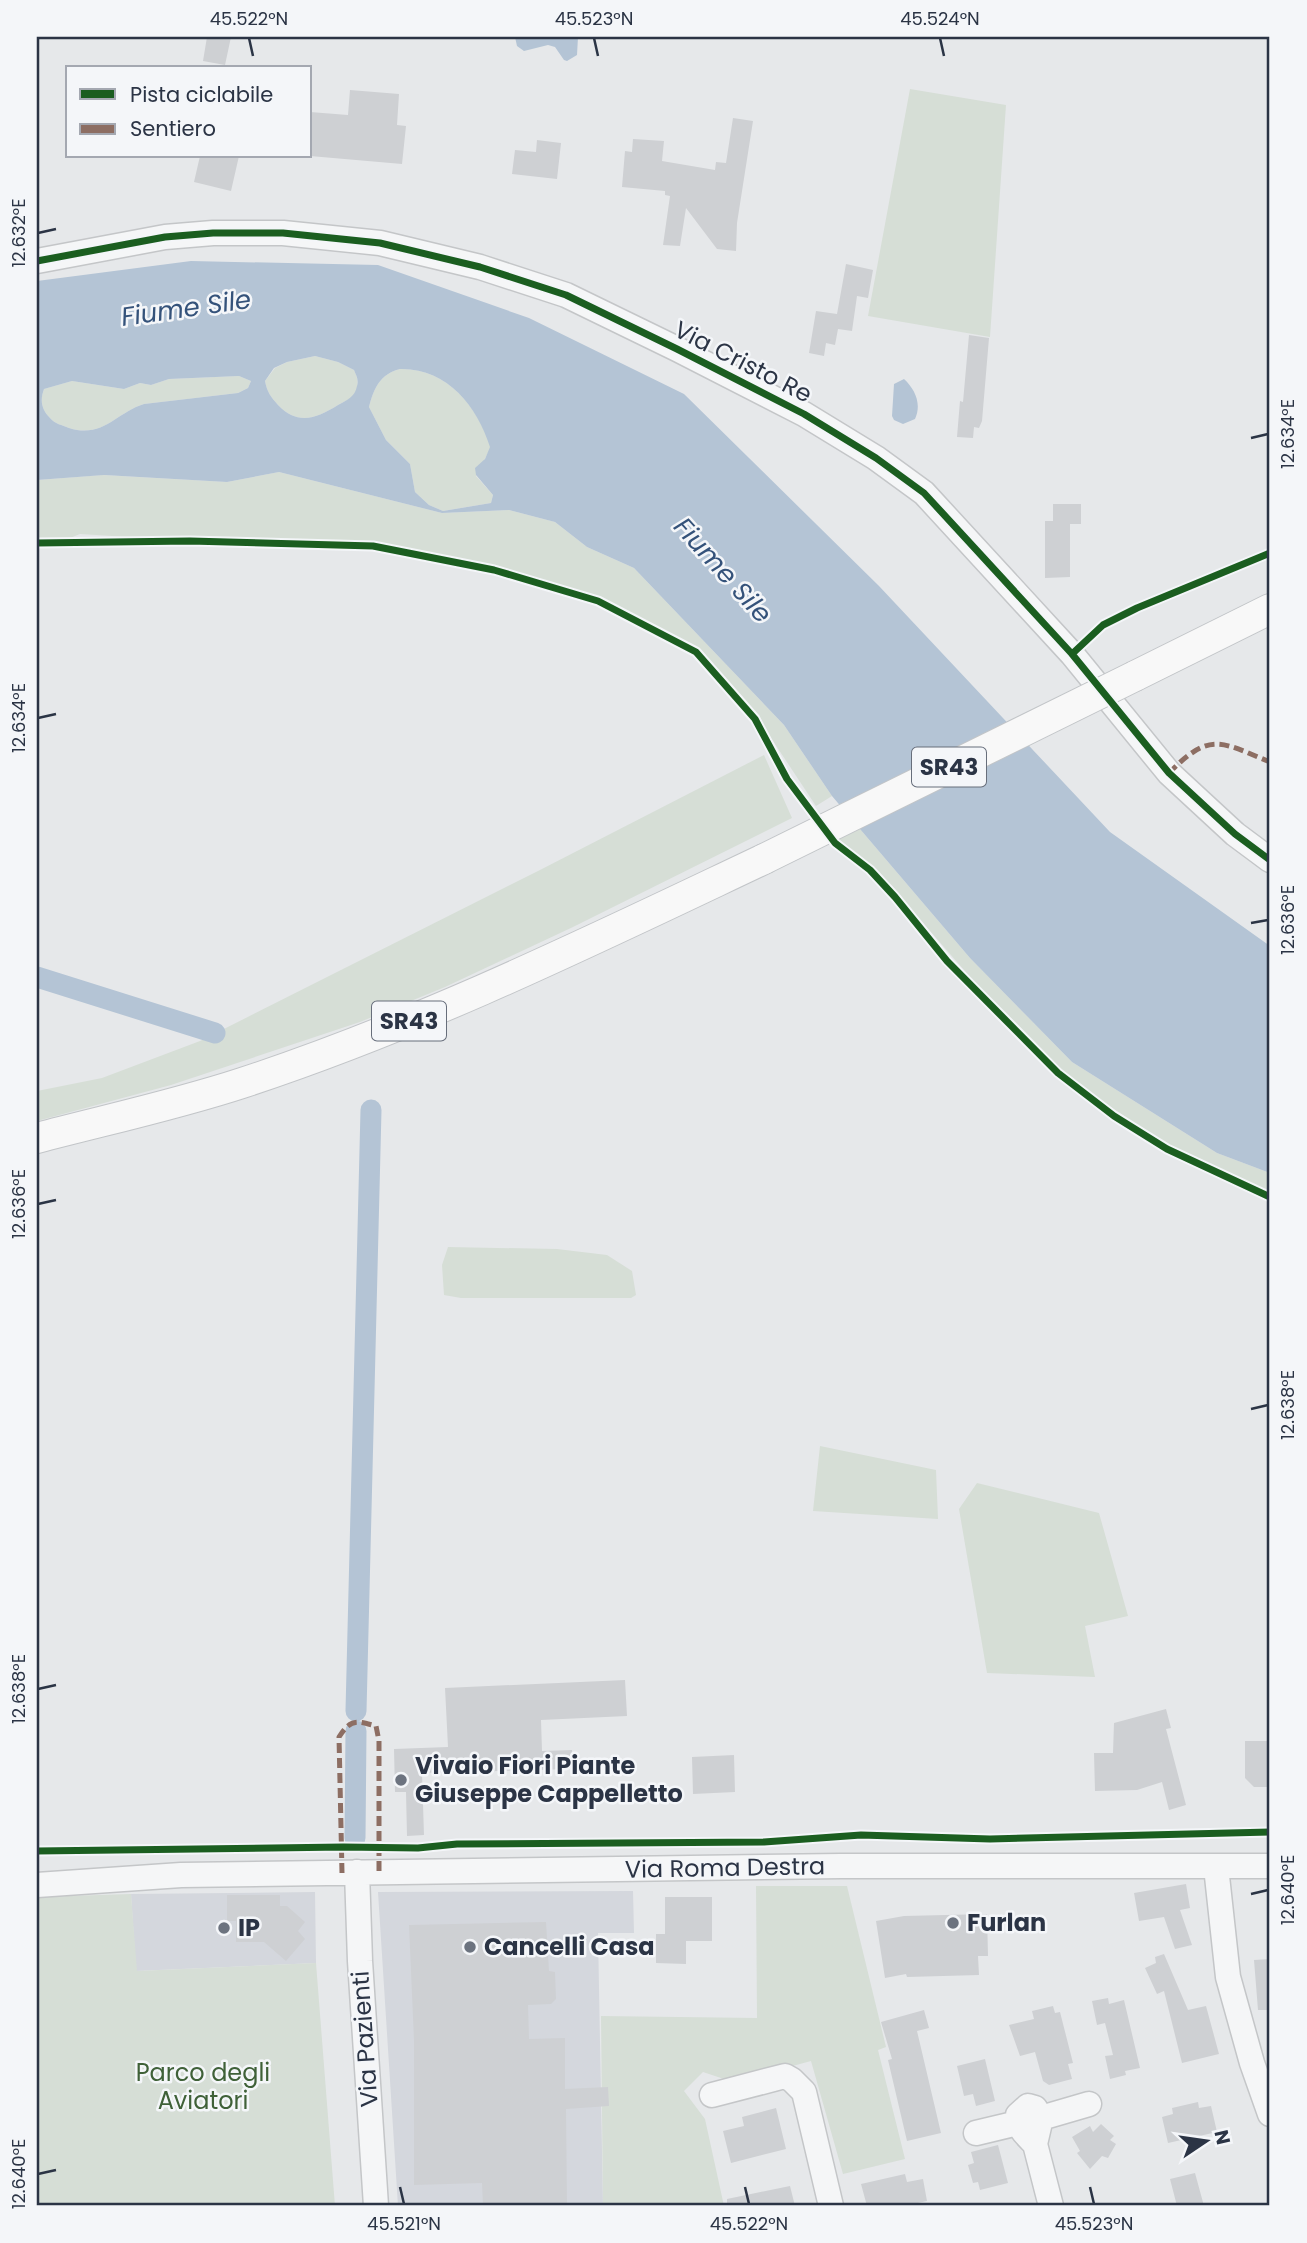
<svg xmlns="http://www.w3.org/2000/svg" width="1307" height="2243" font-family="Poppins,sans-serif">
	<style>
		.built { fill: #d4d7dd }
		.green { fill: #d6ded6 }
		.water { fill: #b4c4d5; fill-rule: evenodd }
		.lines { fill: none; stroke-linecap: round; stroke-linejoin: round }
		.canal { stroke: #b4c4d5; stroke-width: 21 }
		.building { fill: #ced0d3 }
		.minor-casing { stroke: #c4c6c8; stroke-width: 27 }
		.major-casing { stroke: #c2c5c8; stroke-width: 32 }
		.minor { stroke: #f5f6f7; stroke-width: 24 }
		.major { stroke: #f8f8f8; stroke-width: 30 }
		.major-bridge-casing { stroke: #c2c5c8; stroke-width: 32; stroke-linecap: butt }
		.major-bridge { stroke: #f8f8f8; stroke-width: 30 }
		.quiet { stroke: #8d6e63; stroke-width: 5; stroke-dasharray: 10 5; stroke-linecap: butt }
		.cycleway-casing { stroke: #f4f6f9; stroke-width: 11 }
		.cycleway { stroke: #1b5e20; stroke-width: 7 }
		.ticks { fill: none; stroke: #2b3445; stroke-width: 2.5 }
		.poi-dot { fill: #6c737f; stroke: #f4f6f9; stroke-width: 2.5 }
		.labels { text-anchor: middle; stroke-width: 5; stroke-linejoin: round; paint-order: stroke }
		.shield { fill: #f4f6f9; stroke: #676e7b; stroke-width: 2 }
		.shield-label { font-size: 23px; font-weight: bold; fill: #2b3445 }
		.street-label { font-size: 24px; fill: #2b3445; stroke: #f4f6f9 }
		.poi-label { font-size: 24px; font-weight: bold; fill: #2b3445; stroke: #f4f6f9; text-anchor: start }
		.park-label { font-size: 24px; fill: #3f6138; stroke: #f4f6f9 }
		.water-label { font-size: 26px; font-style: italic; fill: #34527a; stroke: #f4f6f9 }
		.neatline { fill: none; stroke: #2b3445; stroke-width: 2.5 }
		.ticks-label { font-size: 18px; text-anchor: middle; fill: #2b3445 }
	</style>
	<rect width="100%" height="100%" fill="#e6e8ea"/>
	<path class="built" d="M633 1891 634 1933H598L603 2206H398L378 1892Z
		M315 1892 316 1963 136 1971 131 1894Z"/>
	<path class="green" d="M910 89 1006 105 990 337 868 316Z
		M315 356 338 362 354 370C358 378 360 388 353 396 350 400 342 402 338 405 317 418 298 426 278 405 271 397 267 392 265 381L275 368 287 362Z
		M400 369C447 368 477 406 491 447L476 476 493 495 491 503 443 511 429 505 415 492 410 464 386 440 369 407C374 388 380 374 400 369Z
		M239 376 251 381 248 388 238 393 144 404C117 412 103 439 69 428 62 425 55 424 50 418 41 409 40 400 44 389L72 381 124 389 140 383 151 385 169 379Z
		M279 472 442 513 509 510 555 522 587 547 634 568 784 725 832 796 816 806 773 741 727 684 690 645 598 601 545 583 445 558 373 546 209 542 80 534 55 544 37 543V480L103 475 227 482Z
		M764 755 792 818 573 927 445 987 360 1022 171 1085 37 1121V1091L102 1078 200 1041 540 870Z
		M860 829 970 958 1072 1062 1217 1153 1270 1173V1192L1159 1140 1079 1085 1047 1057 990 1000 877 870 849 850 839 839Z
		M448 1247 557 1249 607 1255 632 1271 636 1295 631 1298H461L444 1295 442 1265Z
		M820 1446 936 1470 938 1519 813 1511Z
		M977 1483 1099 1513 1128 1616 1085 1626 1095 1677 987 1673 959 1509Z
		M756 1886H847L886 2047 878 2050 905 2159 843 2174 811 2061 733 2082 703 2072 684 2091 705 2119 724 2206H603L601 2016 757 2018Z
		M131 1894 137 1971 316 1963 335 2206H37V1897Z"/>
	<path class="water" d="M515 37H578L577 55 567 61 564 60 555 47 548 45 524 51 517 46Z
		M191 261 378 265 529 318 684 394 879 586 1110 832 1270 946V1173L1217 1153 1072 1062 970 958 860 829 832 796 784 725 634 568 587 547 555 522 509 510 442 513 279 472 227 482 104 475 37 480V281ZM315 356 338 362 354 370C356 375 359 380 357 386 355 397 347 400 338 405 317 418 298 426 278 405 271 397 267 392 265 381L274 368 287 362ZM400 369C447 368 477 406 490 447L485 459 475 468 476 475 493 495 491 503 443 511 429 505 415 492 410 464 386 440 369 407C374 388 380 374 400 369ZM239 376 251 381 248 388 238 393 144 404C117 412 103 439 69 428 62 425 55 424 50 418 41 409 40 400 44 389L72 381 124 389 140 383 151 385 169 379Z
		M904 379C915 389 922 404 915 419L903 424 894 420 892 416 894 384Z"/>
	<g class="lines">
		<path class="canal" d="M37 977 215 1033
			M356 1711 371 1110
			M355 1838 356 1731"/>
	</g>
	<path class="building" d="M207 37H231L225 65 203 61Z
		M350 90 399 94 397 125 406 126 402 164 310 156V112L348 115Z
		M733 118 753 121 737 223 736 251 717 249 686 208 680 246 663 245 670 196 665 195V191L622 187 625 151 632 152 633 139 664 141 662 161 715 170 716 162 726 163Z
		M537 140 561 143 557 179 512 174 515 150 536 152Z
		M200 156H239L231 191 194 182Z
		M846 264 873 270 868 298 857 296 852 331 838 329 835 345 826 343 824 356 809 353 816 311 837 314Z
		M969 335 989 338 982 421 979 428 974 427 973 438 957 437 960 401 963 402Z
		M1053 504H1081V524H1070V577L1045 578V521H1053Z
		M625 1680 627 1716 541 1720 542 1751 572 1750 573 1769 422 1773 424 1835 407 1836 406 1792H395L394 1749 448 1747 445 1688Z
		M1166 1709 1171 1728 1166 1729 1186 1805 1169 1810 1162 1782 1137 1790 1095 1791 1094 1753H1113L1114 1723Z
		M1245 1741H1270V1787H1254L1245 1778Z
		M734 1755 735 1792 693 1794 692 1757Z
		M1186 1884 1190 1908 1180 1910 1192 1945 1175 1949 1164 1917 1139 1921 1134 1893Z
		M227 1895H280V1906H287L305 1922 298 1931 305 1939 286 1961 264 1942H236V1921H227Z
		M665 1897H712V1941H686V1964L656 1963V1934H665Z
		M987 1914 988 1956H978L979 1975 907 1977 906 1974 885 1978 876 1921 904 1916Z
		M546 1922 549 1971 555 1972 556 1999 551 2004 528 2005 529 2039 565 2038V2089L608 2087 609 2106 566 2109 567 2206H483L482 2183 414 2185V2040L409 1925Z
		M1164 1954 1188 2010 1206 2006 1219 2054 1182 2063 1164 1991 1157 1994 1145 1968 1156 1963 1155 1957Z
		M1270 1959V2010H1258L1254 1960Z
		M1108 1998 1109 2004 1124 2000 1140 2068 1125 2071 1126 2075 1110 2079 1105 2056 1113 2055 1105 2023 1097 2025 1092 2001Z
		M1053 2006 1055 2013 1060 2012 1073 2063 1068 2064 1072 2079 1049 2085 1043 2081 1035 2052 1020 2056 1009 2025 1034 2019 1032 2011Z
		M924 2010 929 2028 917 2031 941 2133 907 2141 888 2060 892 2059 881 2022Z
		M985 2059 995 2101 976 2106 973 2094 964 2096 957 2066Z
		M1198 2102 1199 2108 1211 2106 1217 2132 1168 2143 1162 2117 1173 2114 1172 2108Z
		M776 2108 786 2149 731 2163 723 2131 744 2126 742 2117Z
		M1101 2124 1114 2136 1110 2140 1116 2144 1108 2158 1102 2156 1090 2169 1077 2153 1080 2151 1072 2137 1090 2126 1093 2132Z
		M998 2145 1008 2183 980 2190 978 2182 973 2183 968 2165 974 2163 971 2152Z
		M1195 2173 1204 2206H1177L1170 2179Z
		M905 2174 907 2182 923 2179 927 2201 904 2206H867L861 2184Z
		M790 2186 795 2206H727V2199Z"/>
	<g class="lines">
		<g class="minor-casing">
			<path id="minor" d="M37 261 165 237 213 233H283L380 243 480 267 566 295 677 349 804 414 876 458 924 493 1072 654 1169 773 1235 834 1270 860
				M1216 1867 1228 1977 1252 2063 1270 2114
				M357 1872 360 1961 376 2206
				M37 1885 181 1875 841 1866H1270
				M712 2095 785 2076 792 2080 804 2092 831 2206
				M1041 2118 1089 2104
				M976 2133 1018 2123
				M1035 2144C1026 2135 1018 2129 1018 2115L1028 2106 1035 2108 1041 2118 1035 2144 1051 2206"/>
		</g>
		<g class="major-casing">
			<path id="major" d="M1135 676 1270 609
				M37 1138C105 1120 175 1105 242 1083 422 1024 593 940 764 859"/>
		</g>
		<use href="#minor" class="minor"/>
		<use href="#major" class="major"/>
		<g class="major-bridge-casing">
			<path id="major-bridge" d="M764 859 1135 676"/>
		</g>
		<use href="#major-bridge" class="major-bridge"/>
		<path class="quiet" d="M1169 773C1210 731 1221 742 1270 762
			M342 1873 339 1737C351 1718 357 1721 376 1726L379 1741V1872"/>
		<g class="cycleway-casing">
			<path id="cycleway" d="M37 261 165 237 213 233H283L380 243 480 267 566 295 677 349 804 414 876 458 924 493 1072 654 1169 773 1235 834 1270 860
				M37 543 190 541 373 546 494 570 598 601 696 652 755 719 787 779 835 843 870 870 895 897 947 961 1058 1073 1114 1116 1167 1149 1270 1197
				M1072 654 1103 625 1137 608 1270 553
				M37 1851 343 1847 418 1848 457 1844 764 1842 861 1835 990 1839 1270 1832"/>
		</g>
		<use href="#cycleway" class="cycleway"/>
	</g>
	<path class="ticks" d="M249 38 253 56M594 38 598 56M940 38 944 56M38 233 56 229M1251 438 1268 434M38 718 56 714M1251 923 1268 920M38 1204 56 1200M1251 1409 1268 1405M38 1689 56 1685M1251 1894 1268 1890M38 2174 56 2170M400 2187 404 2204M745 2187 749 2204M1090 2187 1094 2204"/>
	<g class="poi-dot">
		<circle cx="401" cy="1780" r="7"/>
		<circle cx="953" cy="1923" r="7"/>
		<circle cx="224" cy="1928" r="7"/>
		<circle cx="470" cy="1947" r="7"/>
	</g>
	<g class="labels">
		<g class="shield">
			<rect x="912" y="747.5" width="74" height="39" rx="5"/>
			<rect x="372" y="1001.5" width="74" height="39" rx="5"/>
		</g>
		<g class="shield-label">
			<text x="949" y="775">SR43</text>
			<text x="409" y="1029">SR43</text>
		</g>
		<g class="street-label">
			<text transform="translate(743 362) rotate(27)" y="8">Via Cristo Re</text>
			<text transform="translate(725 1868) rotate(-1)" y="8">Via Roma Destra</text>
			<text transform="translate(365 2039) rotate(-94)" y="8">Via Pazienti</text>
		</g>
		<g class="poi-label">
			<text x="415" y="1774">Vivaio Fiori Piante<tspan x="415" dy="28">Giuseppe Cappelletto</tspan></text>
			<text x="967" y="1931">Furlan</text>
			<text x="238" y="1936">IP</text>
			<text x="484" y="1955">Cancelli Casa</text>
		</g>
		<g class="park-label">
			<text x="203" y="2081">Parco degli<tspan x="203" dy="28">Aviatori</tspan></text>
		</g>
		<g class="water-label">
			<text transform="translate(186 308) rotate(-8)" y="9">Fiume Sile</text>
			<text transform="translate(723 570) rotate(48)" y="9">Fiume Sile</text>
		</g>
	</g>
	<rect width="1307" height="2243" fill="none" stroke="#f4f6f9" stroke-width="77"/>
	<rect x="66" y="66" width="245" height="91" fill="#f4f6f9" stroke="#a4a8b1" stroke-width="2"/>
	<rect x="80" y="89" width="35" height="10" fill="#1b5e20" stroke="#a4a8b1" stroke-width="2"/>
	<text x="130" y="102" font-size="21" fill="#2b3445">Pista ciclabile</text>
	<rect x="80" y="124" width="35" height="10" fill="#8d6e63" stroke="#a4a8b1" stroke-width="2"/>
	<text x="130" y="136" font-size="21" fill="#2b3445">Sentiero</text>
	<g transform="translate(1206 2141) rotate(77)" stroke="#f4f6f9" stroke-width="5" paint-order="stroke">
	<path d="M0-5L12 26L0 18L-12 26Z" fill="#2b3445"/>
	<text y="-10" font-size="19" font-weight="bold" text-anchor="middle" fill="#2b3445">N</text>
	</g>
	<rect x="38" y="38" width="1230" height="2166" class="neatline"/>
	<g class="ticks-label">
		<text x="249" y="25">45.522°N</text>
		<text x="594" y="25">45.523°N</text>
		<text x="940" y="25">45.524°N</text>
		<text transform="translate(19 233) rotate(-90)" y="6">12.632°E</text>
		<text transform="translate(1288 434) rotate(-90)" y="6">12.634°E</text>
		<text transform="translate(19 718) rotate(-90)" y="6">12.634°E</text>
		<text transform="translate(1288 920) rotate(-90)" y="6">12.636°E</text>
		<text transform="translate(19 1204) rotate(-90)" y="6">12.636°E</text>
		<text transform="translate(1288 1405) rotate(-90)" y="6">12.638°E</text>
		<text transform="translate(19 1689) rotate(-90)" y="6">12.638°E</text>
		<text transform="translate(1288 1890) rotate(-90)" y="6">12.640°E</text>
		<text transform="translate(19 2174) rotate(-90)" y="6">12.640°E</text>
		<text x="404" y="2230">45.521°N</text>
		<text x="749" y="2230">45.522°N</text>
		<text x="1094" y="2230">45.523°N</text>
	</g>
</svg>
